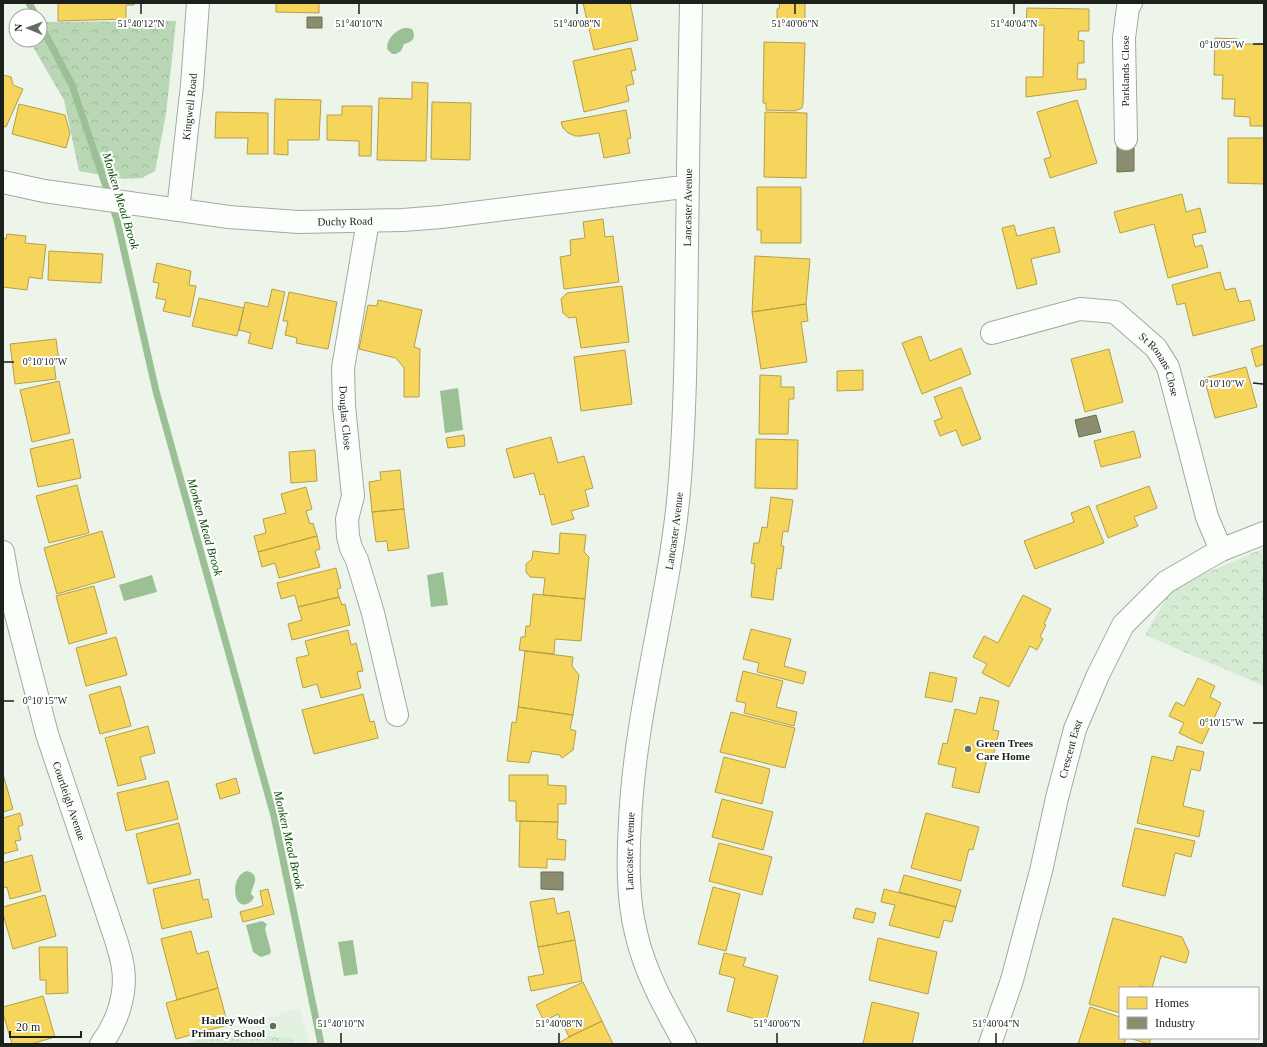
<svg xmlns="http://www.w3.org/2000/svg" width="1267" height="1047" font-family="'Times New Roman',serif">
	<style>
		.built { fill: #e3f2e0 }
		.forest { fill: url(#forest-crowns) }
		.park { fill: url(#park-crowns) }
		.water { fill: #9cc096 }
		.homes { fill: #f6d55c; stroke: #b59f48 }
		.industry { fill: #8c8c6e; stroke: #6a6c55 }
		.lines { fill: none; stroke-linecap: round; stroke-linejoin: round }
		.stream { stroke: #9cc096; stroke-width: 7 }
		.minor-casing { stroke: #a3a9a2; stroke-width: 24 }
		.minor { stroke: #fcfefc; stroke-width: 22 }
		.ticks { fill: none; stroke: #1c211b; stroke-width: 1.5 }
		.poi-dot { fill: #656b64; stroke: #fff; stroke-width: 1.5 }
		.labels { text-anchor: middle; stroke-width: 4; stroke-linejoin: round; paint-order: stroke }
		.street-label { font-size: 11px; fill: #1c211b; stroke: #fff }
		.poi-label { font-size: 11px; font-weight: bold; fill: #1c211b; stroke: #fff; text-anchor: start }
		.water-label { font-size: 12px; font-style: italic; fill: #084f00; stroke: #fff }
		.ticks-label { font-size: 10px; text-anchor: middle; fill: #1c211b; stroke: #fff; stroke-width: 4; stroke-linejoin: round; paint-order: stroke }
	</style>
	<defs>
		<pattern id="forest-crowns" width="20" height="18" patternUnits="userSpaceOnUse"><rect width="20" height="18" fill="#b9d7b4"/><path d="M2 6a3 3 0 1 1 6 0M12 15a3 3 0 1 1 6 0" fill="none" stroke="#9eb89a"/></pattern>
		<pattern id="park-crowns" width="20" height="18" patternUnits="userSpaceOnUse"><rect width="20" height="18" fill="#d6ebd3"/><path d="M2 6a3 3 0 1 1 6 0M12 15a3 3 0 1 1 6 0" fill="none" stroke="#b7c9b5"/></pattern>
	</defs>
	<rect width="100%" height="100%" fill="#edf5eb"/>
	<path class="built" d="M300 1008 310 1044H180Z"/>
	<path class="forest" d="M176 21 166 114 155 171 142 178 124 179 79 171 64 100 29 40H40V22Z"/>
	<path class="park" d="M1264 548V686L1145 635 1172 588Z
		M225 1032 292 1038 294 1044H185Z"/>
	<path class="water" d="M404 28H408L412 29C417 38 412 42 404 44L401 51 396 54H392L387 49C387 38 395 31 404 28Z
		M458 388 463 430 445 433 440 391Z
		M443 572 448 605 431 607 427 575Z
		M152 575 157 592 124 601 119 585Z
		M247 871C261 875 253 884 251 894L254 897C250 906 239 908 236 897 233 887 237 873 247 871Z
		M262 921 267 924 265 929 271 951 270 954 261 957 253 952 246 925Z
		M353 940 358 974 344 976 338 942Z"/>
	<path class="homes" d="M58 3H134V5H126V19L58 21Z
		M276 3H319V13L276 12Z
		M583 3H630L638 40 594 50Z
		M780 3H805V26L777 25V9H779Z
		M1027 8 1089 9V31H1079L1078 40 1084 41V63H1078L1077 79H1086V89L1026 97V77H1043L1044 25 1026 26Z
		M1215 38 1238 39V44H1264V126H1250V117L1234 116 1235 99H1222L1223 75H1214Z
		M764 42 805 43 803 103 802 108 795 111 766 110V103H763Z
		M631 48 636 70 631 71 634 84 626 86 629 101 584 112 573 61Z
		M3 75 11 77 13 85 23 89 6 127 3 126Z
		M412 82 428 83 426 161 377 160 379 98 412 99Z
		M275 99 321 100 319 140H288V155L274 154Z
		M1077 100 1097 163 1050 178 1044 159 1051 157 1037 112Z
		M432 102 471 103 470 160 431 159Z
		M19 104 65 115 70 133 66 148 12 134Z
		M342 106H372L371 156H359V141L327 140V115H342Z
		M626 110 631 138 627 139 630 153 604 158 599 133 581 136H575L568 133 563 128 561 122Z
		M216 112 268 113V154H247L248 138H215Z
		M765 112 807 113 806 178 764 177Z
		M1228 138H1264V184L1228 183Z
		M757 187H801V243H761V230H757Z
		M1182 194 1186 212 1200 208 1206 232 1192 235 1195 247 1202 245 1208 267 1168 278 1154 224 1120 233 1114 212Z
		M603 219 605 237 613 236 619 282 564 289 560 257 571 255 570 240 585 238 583 222Z
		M1014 225 1017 236 1054 227 1060 252 1031 259 1037 284 1017 289 1002 228Z
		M7 234 26 236 25 243 46 245 42 279 29 277 27 290 3 287V238L6 239Z
		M49 251 103 254 101 283 48 280Z
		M755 256 810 259 806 304 752 312Z
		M157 263 191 271 189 285 196 286 190 317 163 311 166 300 156 298 159 283 153 282Z
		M1220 272 1225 290 1235 288 1239 302 1250 300 1255 320 1193 336 1185 303 1177 305 1172 285Z
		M622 286 629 342 581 348 576 317 569 318 563 313 561 299 567 293Z
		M272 289 285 292 272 349 248 343 251 333 239 330 245 302 268 307Z
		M289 292 337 302 328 349 296 343 297 338 285 335 288 321H283Z
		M199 298 244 308 237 336 192 326Z
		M378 300 422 310 414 347 420 349 419 397H404V368L396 358 359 349 368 305 377 306Z
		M806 304 808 321 801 322 807 362 761 369 752 312Z
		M921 336 930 361 961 348 971 374 922 394 902 343Z
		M56 339 59 362 54 363 56 379 15 384 10 344Z
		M1264 345V364L1256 367 1251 349Z
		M1109 349 1123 402 1085 412 1071 359Z
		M625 350 632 404 581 411 574 357Z
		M1246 367 1257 407 1215 418 1204 378Z
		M863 370V390L837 391V371Z
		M760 375 781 376V387H794V399H789L788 434H759Z
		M59 381 70 433 32 442 20 390Z
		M961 387 981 439 962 446 956 430 940 436 934 421 942 418 934 397Z
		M1134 431 1141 457 1101 467 1094 441Z
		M464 435 465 446 448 448 446 438Z
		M551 437 558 463 584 456 593 488 585 490 589 506 571 511 574 519 552 525 544 494 540 495 534 473 514 478 506 449Z
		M73 439 81 478 38 487 30 449Z
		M756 439 798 440 797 489 755 488Z
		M315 450 317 481 291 483 289 452Z
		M400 470 404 509 372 512 369 482 381 480 380 472Z
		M77 485 89 533 49 543 36 496Z
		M1149 486 1157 508 1134 517 1138 526 1108 538 1096 506Z
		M306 487 312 509 306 511 310 524 313 523 317 536 258 552 254 536 266 533 263 519 286 513 281 494Z
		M771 497 793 500 788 532 783 531 781 546H784L781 569 777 568 773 600 751 597 755 564 751 563 754 543H759L762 527 767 528Z
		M1089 506 1104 543 1035 569 1024 541 1074 522 1071 513Z
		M404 509 409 548 388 551 387 541 376 542 372 512Z
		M102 531 115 577 57 594 44 548Z
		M560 533 586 535 584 552 589 557 585 599 543 595 545 578 530 577 526 572V564L532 559 533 551 559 554Z
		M317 536 320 549 315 551 320 567 279 578 275 563 262 567 258 552Z
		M336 568 341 588 337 589 339 597 298 607 295 595 281 599 277 583Z
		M94 586 107 633 69 644 56 596Z
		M533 594 585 599 581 641 555 639 554 654 519 650 521 637H525L526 626H530Z
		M1023 595 1051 609 1044 624 1046 625 1040 637 1043 639 1037 650 1030 646 1009 687 982 673 987 664 973 657 984 636 998 643Z
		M339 597 342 605 345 604 350 625 292 640 288 624 302 620 298 607Z
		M751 629 791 639 784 666 806 672 803 684 757 672 759 663 743 659Z
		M348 630 351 645 356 643 363 671 357 672 361 688 321 698 317 684 303 688 296 658 309 655 305 641Z
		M116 637 127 675 86 686 76 648Z
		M525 651 573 657 572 666 579 675 573 715 518 707Z
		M743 671 783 681 776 707 797 712 794 726 744 713 746 703 736 701Z
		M930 672 957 678 952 702 925 697Z
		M1198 678 1215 686 1210 697 1221 703 1202 744 1179 733 1184 723 1169 716 1176 702 1184 706Z
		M120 686 131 726 100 734 89 695Z
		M363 694 370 722 374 721 378 738 314 754 302 710Z
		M980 697 999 701 993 730 999 731 993 756 988 755 979 793 952 787 956 768 938 764 943 743 947 744 955 709 976 714Z
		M518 707 573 715 570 729 576 731 573 750 562 758 560 755 532 751 529 763 507 761 512 722 516 723Z
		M731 712 795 728 785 768 720 752Z
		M148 726 155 753 140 757 146 779 118 786 105 738Z
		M1177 746 1204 752 1200 771 1191 769 1183 806 1204 811 1199 837 1137 823 1152 756 1173 761Z
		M724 757 770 769 762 804 715 792Z
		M3 774 13 809 3 812Z
		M509 775H548V785L566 786V804H558V822L516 821V801H509Z
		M236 778 240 793 220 799 216 784Z
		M168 781 178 819 126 831 117 793Z
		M722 799 773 812 763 850 712 837Z
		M20 813 23 825 18 827 21 840 15 841 18 850 3 854V818Z
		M926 813 979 827 973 850 969 849 961 881 911 868Z
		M520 821 558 822 557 839 566 840 565 860 547 859V868L519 867Z
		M179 823 191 874 148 884 136 834Z
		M1135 828 1195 841 1191 857 1175 853 1165 896 1122 886Z
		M719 843 772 857 762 895 709 881Z
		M32 855 41 891 10 899 7 887 3 888V863Z
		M904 875 961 890 956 907 899 892Z
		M199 879 203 900 208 899 212 917 162 929 153 889Z
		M713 887 740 894 726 951 698 944Z
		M268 889 274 914 243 922 240 912 263 906 260 891Z
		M884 889 956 907 952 922 944 920 939 938 889 925 895 905 881 902Z
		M45 895 56 936 13 949 3 914V907Z
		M554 898 557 914 569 911 575 940 538 947 530 902Z
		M856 908 876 913 873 923 853 918Z
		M1113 918 1182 937 1189 952 1186 963 1161 956 1152 988 1139 986 1138 988H1120V1013L1089 1004Z
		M191 931 197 954 208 951 218 988 177 1000 161 939Z
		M878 938 937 952 928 994 869 980Z
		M575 940 582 981 531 991 528 977 544 974 538 947Z
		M39 947H67L68 993 46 994V980H40Z
		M724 953 746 958 743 966 778 976 766 1022 727 1011 735 978 719 974Z
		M583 982 602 1021 569 1037 558 1014 544 1021 536 1005Z
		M218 988 228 1025 176 1039 166 1003Z
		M43 996 55 1037 31 1044H12L3 1013V1007Z
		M872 1002 919 1013 912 1044H863Z
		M1090 1007 1120 1017V1038H1126L1124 1044H1078Z
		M602 1021 613 1044H557L569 1037Z
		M1129 1038H1151L1149 1044Z"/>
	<path class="industry" d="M307 17H322V28H307Z
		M1134 145V171L1117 172V146Z
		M1096 415 1101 432 1079 437 1075 420Z
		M541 872H563V890L541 889Z"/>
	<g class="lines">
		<path class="stream" d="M29 3 36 16
			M40 24 72 85 117 220 156 391 274 816 321 1044"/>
		<g class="minor-casing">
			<g id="minor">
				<path d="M1126 139 1124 38 1128 7 1131 3"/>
				<path id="s1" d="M3 182 44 191 229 217 298 222 403 220 441 217 675 188H687"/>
				<path id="s2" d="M178 210 192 85 198 3"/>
				<path id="s3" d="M368 221 343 368 344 406 353 496 347 519 348 536 351 548 357 560 373 613 397 715"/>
				<path id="s4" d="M992 333 1080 309 1115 312 1156 348 1168 367 1207 517 1221 550"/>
				<path id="s5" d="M3 552 9 587 47 734 117 943C119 951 122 959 123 968 127 993 117 1024 101 1044"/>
				<path id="s6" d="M685 1044C665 1008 645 973 636 933 627 896 628 859 630 822 635 710 669 602 679 491 686 410 686 328 687 247 688 166 689 84 691 3"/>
				<path id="s7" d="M990 1044 1012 980 1041 871 1057 798 1075 729 1098 675 1123 625 1166 582 1221 550 1264 533"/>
			</g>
		</g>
		<use href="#minor" class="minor"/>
	</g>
	<path class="ticks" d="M141 14V4M359 14V4M577 14V4M795 14V4M1014 14V4M1253 44H1263M4 362H14M1253 383 1263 384M4 701H14M1253 723H1263M341 1043V1033M559 1043V1033M777 1043V1033M996 1043V1033"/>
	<g class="poi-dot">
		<circle cx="968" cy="749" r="4"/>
		<circle cx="273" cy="1026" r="4"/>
	</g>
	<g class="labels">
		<g class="street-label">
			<text transform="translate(1125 71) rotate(-90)" y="4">Parklands Close</text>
			<text dy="4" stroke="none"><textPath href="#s2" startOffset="104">Kingwell Road</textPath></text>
			<text dy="4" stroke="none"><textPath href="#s6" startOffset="852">Lancaster Avenue</textPath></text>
			<text dy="4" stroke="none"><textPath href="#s1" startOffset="345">Duchy Road</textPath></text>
			<text dy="4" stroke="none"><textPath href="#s4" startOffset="197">St Ronans Close</textPath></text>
			<text dy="4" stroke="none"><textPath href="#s3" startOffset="199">Douglas Close</textPath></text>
			<text dy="4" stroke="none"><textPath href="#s6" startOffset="528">Lancaster Avenue</textPath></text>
			<text dy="4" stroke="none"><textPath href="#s7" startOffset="306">Crescent East</textPath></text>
			<text dy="4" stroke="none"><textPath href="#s5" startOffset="258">Courtleigh Avenue</textPath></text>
			<text dy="4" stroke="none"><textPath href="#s6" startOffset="204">Lancaster Avenue</textPath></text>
		</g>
		<g class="poi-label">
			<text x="976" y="747">Green Trees<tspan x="976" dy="13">Care Home</tspan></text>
			<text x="265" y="1024" text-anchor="end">Hadley Wood<tspan x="265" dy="13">Primary School</tspan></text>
		</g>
		<g class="water-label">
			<text transform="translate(121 201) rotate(73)" y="4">Monken Mead Brook</text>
			<text transform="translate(205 527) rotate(74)" y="4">Monken Mead Brook</text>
			<text transform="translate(289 840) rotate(77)" y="4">Monken Mead Brook</text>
		</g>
	</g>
	<g class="ticks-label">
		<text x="141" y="27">51°40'12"N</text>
		<text x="359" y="27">51°40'10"N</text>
		<text x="577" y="27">51°40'08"N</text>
		<text x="795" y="27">51°40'06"N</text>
		<text x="1014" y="27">51°40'04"N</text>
		<text x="1222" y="48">0°10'05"W</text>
		<text x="45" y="365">0°10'10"W</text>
		<text x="1222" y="387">0°10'10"W</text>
		<text x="45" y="704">0°10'15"W</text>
		<text x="1222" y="726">0°10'15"W</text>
		<text x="341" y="1027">51°40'10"N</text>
		<text x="559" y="1027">51°40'08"N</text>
		<text x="777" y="1027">51°40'06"N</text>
		<text x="996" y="1027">51°40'04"N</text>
	</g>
	<rect width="1267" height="1047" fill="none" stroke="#1c211b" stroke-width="8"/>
	<rect x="1119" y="987" width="140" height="52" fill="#ffffff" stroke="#a4a6a4"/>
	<rect x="1127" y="997" width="20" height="12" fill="#f6d55c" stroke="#a4a6a4"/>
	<text x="1155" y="1007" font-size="12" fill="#1c211b">Homes</text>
	<rect x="1127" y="1017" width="20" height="12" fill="#8c8c6e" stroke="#a4a6a4"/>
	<text x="1155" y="1027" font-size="12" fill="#1c211b">Industry</text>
	<g transform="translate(28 28) rotate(271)"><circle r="19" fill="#ffffff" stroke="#a4a6a4"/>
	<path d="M0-3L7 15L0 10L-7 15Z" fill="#656b64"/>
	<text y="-6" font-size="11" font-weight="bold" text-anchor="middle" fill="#1c211b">N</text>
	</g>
	<path d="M10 1031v6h71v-6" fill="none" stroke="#1c211b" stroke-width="2"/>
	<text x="16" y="1031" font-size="12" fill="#1c211b" stroke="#ffffff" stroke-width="3" paint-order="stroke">20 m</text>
</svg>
